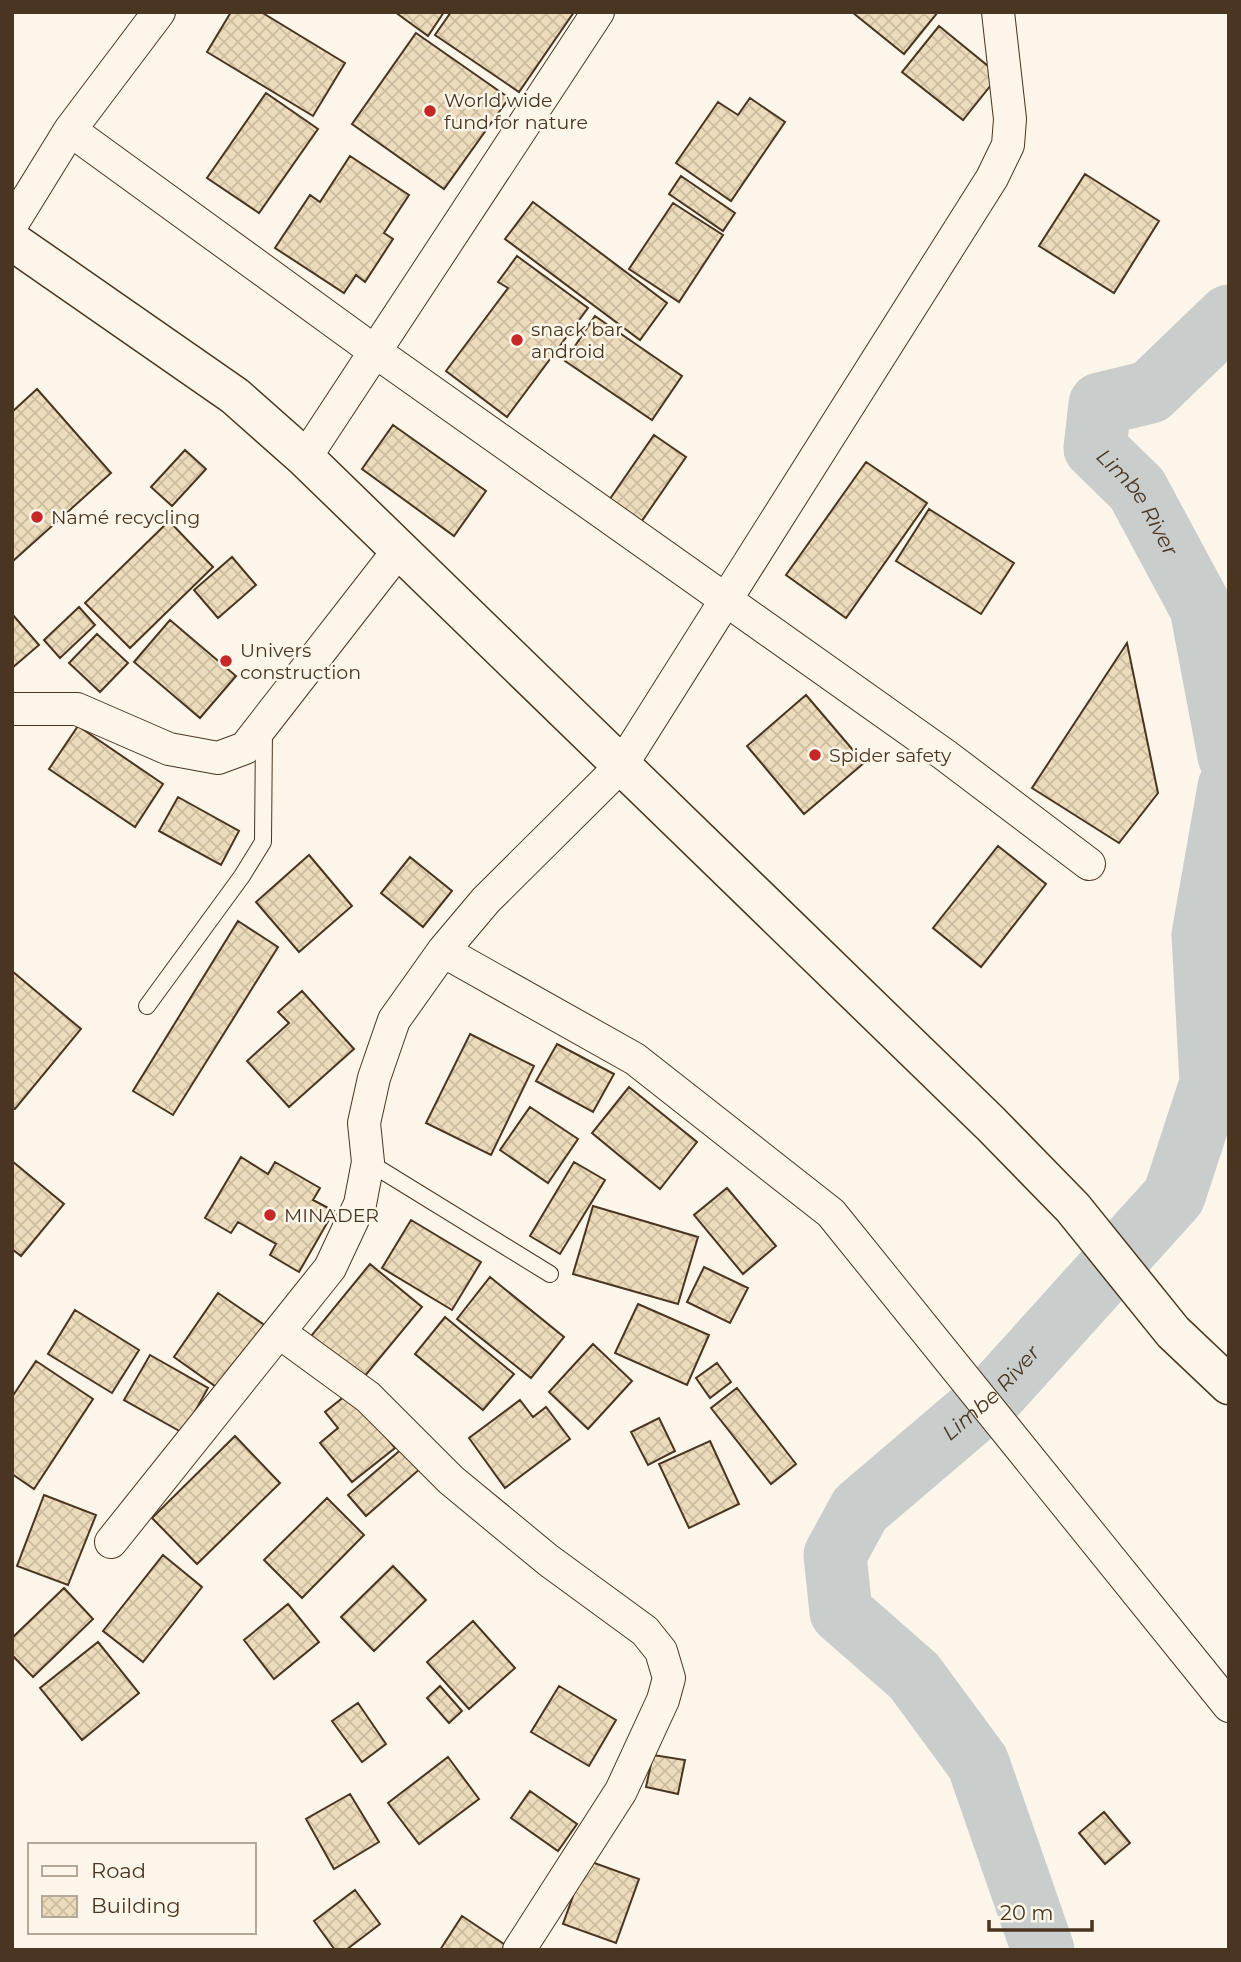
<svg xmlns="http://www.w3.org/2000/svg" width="1241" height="1962" font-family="Montserrat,sans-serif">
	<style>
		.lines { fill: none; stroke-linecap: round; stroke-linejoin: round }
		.river { stroke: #c9cecd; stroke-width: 63 }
		.building { fill: url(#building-cross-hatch); stroke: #4a3520; stroke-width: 2 }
		.service-casing { stroke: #4a3520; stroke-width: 18 }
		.minor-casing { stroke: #4a3520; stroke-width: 34 }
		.trunk-casing { stroke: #4a3520; stroke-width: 41 }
		.service { stroke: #fbf6e9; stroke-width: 16 }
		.minor { stroke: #fbf6e9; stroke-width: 32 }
		.trunk { stroke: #fbf6e9; stroke-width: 38 }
		.poi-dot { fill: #c62828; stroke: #fbf6e9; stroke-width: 2.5 }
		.labels { text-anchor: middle; stroke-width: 5; stroke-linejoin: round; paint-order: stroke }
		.poi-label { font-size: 19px; fill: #4a3520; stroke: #fbf6e9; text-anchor: start }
		.water-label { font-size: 21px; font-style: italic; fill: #4a3520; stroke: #fbf6e9 }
	</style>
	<defs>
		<pattern id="building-cross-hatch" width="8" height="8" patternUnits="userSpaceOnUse" patternTransform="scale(1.75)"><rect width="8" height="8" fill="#ecdcbc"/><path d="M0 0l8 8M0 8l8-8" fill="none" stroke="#ccbda1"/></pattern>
	</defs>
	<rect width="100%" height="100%" fill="#fbf6e9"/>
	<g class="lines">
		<g class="river">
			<path id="s1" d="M1229 316 1150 392 1100 404 1095 448 1137 489 1201 608 1229 756"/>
			<path id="s2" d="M1043 1950 978 1763 914 1676 841 1612 835 1555 860 1509 996 1393 1174 1196 1211 1083 1203 935 1229 787"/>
		</g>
	</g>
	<path class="building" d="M231 12H261L345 63 313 116 207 52Z
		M395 12H444L428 36Z
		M451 12H574L519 92 435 35Z
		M852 12H938L904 54Z
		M939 26 999 75 963 120 902 72Z
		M416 33 509 98 444 189 352 124Z
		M266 93 318 129 259 213 207 178Z
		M750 98 785 122 731 201 676 163 718 102 738 115Z
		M350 156 409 195 384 233 393 239 365 282 356 275 344 293 275 248 310 195 320 202Z
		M1085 174 1159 221 1114 293 1039 246Z
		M681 176 735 213 723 231 669 194Z
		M533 202 667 303 640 340 505 239Z
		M673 203 723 235 679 302 629 269Z
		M517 256 588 308 507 417 446 371 508 288 498 282Z
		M595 316 682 376 652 420 565 361Z
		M37 389 111 473 13 561 12 412Z
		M393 425 486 491 454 536 362 469Z
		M654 435 686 457 635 531 603 509Z
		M185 450 206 469 172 506 151 487Z
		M866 462 927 503 846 618 786 575Z
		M929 509 1014 563 981 614 896 561Z
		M169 521 213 567 130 648 85 603Z
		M232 557 256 585 218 618 194 590Z
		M79 607 95 625 60 658 44 640Z
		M12 614 39 645 12 668Z
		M170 620 236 676 200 718 134 662Z
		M97 634 128 663 100 692 69 663Z
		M1127 643 1158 793 1119 843 1032 788Z
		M806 695 864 763 804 814 747 746Z
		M78 726 163 784 135 827 49 769Z
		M178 797 239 831 221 865 159 831Z
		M998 846 1046 884 981 967 933 928Z
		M309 855 352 906 299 952 256 902Z
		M410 857 452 891 423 927 381 893Z
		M238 921 278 947 173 1115 133 1091Z
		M12 971 81 1029 15 1109 12 1107Z
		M302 991 354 1049 289 1107 247 1061 289 1023 278 1012Z
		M470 1034 534 1066 491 1155 426 1123Z
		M557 1044 614 1074 593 1112 536 1081Z
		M629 1087 697 1142 660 1189 592 1133Z
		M530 1107 578 1139 548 1183 500 1150Z
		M241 1157 268 1174 275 1162 320 1188 313 1200 334 1211 299 1272 270 1255 276 1244 238 1222 231 1233 205 1218Z
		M12 1161 64 1204 21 1256 12 1249Z
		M574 1162 605 1180 560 1254 530 1236Z
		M727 1188 776 1246 743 1274 694 1215Z
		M593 1206 698 1237 678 1304 573 1274Z
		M411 1220 481 1262 452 1310 382 1268Z
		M370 1264 422 1307 359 1383 307 1341Z
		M704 1267 748 1288 730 1323 687 1302Z
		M490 1277 564 1337 531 1378 457 1319Z
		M218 1293 266 1326 222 1391 174 1357Z
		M638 1304 709 1335 687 1385 615 1353Z
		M75 1310 139 1350 112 1393 48 1354Z
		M445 1317 514 1374 483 1410 415 1354Z
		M593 1344 632 1381 588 1429 549 1392Z
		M150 1355 208 1388 183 1433 124 1400Z
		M36 1361 93 1399 34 1489 12 1474V1397Z
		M717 1363 731 1382 710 1398 696 1378Z
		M737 1388 796 1464 771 1484 711 1408Z
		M350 1392 395 1448 352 1482 320 1443 338 1428 325 1412Z
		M520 1400 533 1417 546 1407 570 1439 505 1488 469 1438Z
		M659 1418 675 1451 648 1465 631 1432Z
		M235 1436 280 1483 197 1564 152 1518Z
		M710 1441 739 1504 689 1528 659 1464Z
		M404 1447 421 1468 366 1516 348 1495Z
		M44 1495 96 1515 68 1585 17 1566Z
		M327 1498 364 1535 302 1598 264 1560Z
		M163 1555 202 1587 143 1662 103 1631Z
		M393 1566 426 1600 374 1651 341 1617Z
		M64 1588 93 1619 33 1677 12 1655V1638Z
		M288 1604 319 1642 274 1679 244 1640Z
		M473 1621 515 1668 469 1709 427 1662Z
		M98 1642 139 1693 82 1740 40 1688Z
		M440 1686 462 1711 449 1723 427 1698Z
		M559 1686 616 1720 589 1766 531 1732Z
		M358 1703 386 1744 362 1762 332 1721Z
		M653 1755 685 1760 678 1794 646 1787Z
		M448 1757 479 1799 419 1844 388 1803Z
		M530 1791 577 1824 558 1851 511 1818Z
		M350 1794 379 1842 334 1869 306 1819Z
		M1104 1812 1130 1843 1105 1864 1079 1833Z
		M586 1860 639 1879 616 1943 563 1924Z
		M355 1890 380 1924 346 1950H335L314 1921Z
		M462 1916 507 1946 505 1950H440Z"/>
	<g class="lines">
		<g class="service-casing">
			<path id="service" d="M147 1006 242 876 263 842 264 730
				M368 1162 550 1274"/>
		</g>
		<g class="minor-casing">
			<path id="minor" d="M70 130 159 12
				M12 224 70 130 373 350 945 755 1089 864
				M305 458 598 12
				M12 709H77L169 749 218 758 245 748 399 550
				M443 951 635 1059 831 1213 1229 1706
				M279 1332 368 1397 451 1480 548 1560 645 1631 661 1651 669 1678 663 1700 621 1791 519 1950
				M111 1542 330 1268 360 1204 368 1162 364 1123 374 1078 394 1020 443 951 486 900 621 766 992 178 1008 145 1010 119 998 12"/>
		</g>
		<g class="trunk-casing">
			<path id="trunk" d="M12 241 235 396 305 458 991 1124 1073 1208 1173 1332 1229 1385"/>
		</g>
		<use href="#service" class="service"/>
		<use href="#minor" class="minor"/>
		<use href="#trunk" class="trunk"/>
	</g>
	<g class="poi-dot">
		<circle cx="430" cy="111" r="7"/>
		<circle cx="517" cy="340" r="7"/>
		<circle cx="37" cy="517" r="7"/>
		<circle cx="226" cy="661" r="7"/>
		<circle cx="815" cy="755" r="7"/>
		<circle cx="270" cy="1215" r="7"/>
	</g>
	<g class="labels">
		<g class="poi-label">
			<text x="444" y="107">World wide<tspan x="444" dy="22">fund for nature</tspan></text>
			<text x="531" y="336">snack bar<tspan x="531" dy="22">android</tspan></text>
			<text x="51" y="524">Namé recycling</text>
			<text x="240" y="657">Univers<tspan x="240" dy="22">construction</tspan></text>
			<text x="829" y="762">Spider safety</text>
			<text x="284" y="1222">MINADER</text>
		</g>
		<g class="water-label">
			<text dy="7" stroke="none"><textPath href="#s1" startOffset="275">Limbe River</textPath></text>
			<text dy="7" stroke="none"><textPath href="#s2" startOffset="688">Limbe River</textPath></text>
		</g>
	</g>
	<rect width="1241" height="1962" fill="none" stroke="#4a3520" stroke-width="28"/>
	<rect x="28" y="1843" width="228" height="91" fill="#fbf6e9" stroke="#b4a999" stroke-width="2"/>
	<rect x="42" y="1866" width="35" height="10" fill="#fbf6e9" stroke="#b4a999" stroke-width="2"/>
	<text x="91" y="1878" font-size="21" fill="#4a3520">Road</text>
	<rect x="42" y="1896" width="35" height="21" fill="url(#building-cross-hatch)" stroke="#b4a999" stroke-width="2"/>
	<text x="91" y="1913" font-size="21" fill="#4a3520">Building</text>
	<path d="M989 1920v10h103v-10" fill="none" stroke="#4a3520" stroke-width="3.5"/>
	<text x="1000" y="1920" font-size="21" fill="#4a3520" stroke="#fbf6e9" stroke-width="5" paint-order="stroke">20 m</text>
</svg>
